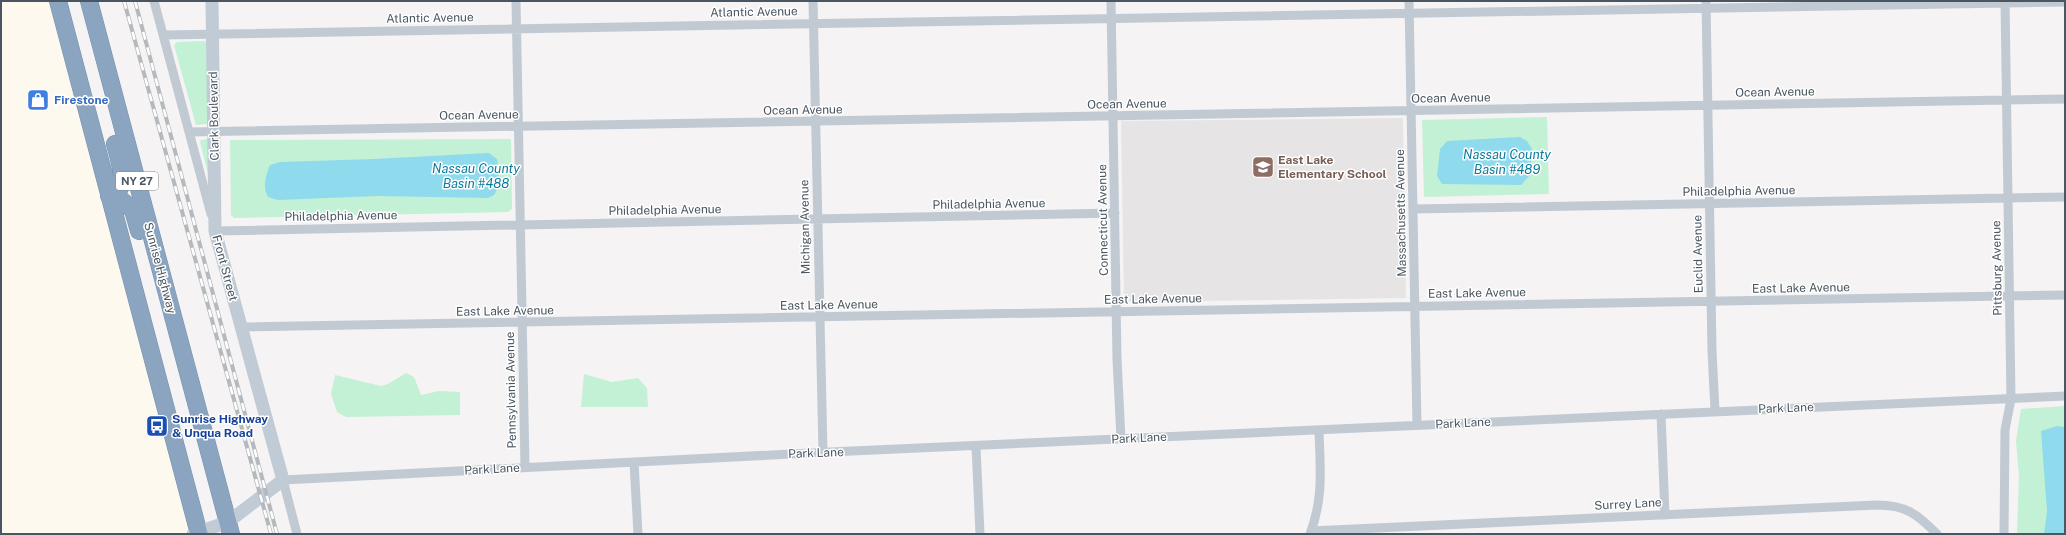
<svg xmlns="http://www.w3.org/2000/svg" width="2066" height="535" font-family="'Public Sans',sans-serif">
	<style>
		.commercial { fill: #fdf9ef }
		.education { fill: #e6e4e5 }
		.green { fill: #c3f1d5 }
		.water { fill: #90daee }
		.lines { fill: none; stroke-linecap: round; stroke-linejoin: round }
		.highway-casing { stroke: #7690ad; stroke-width: 18 }
		.street { stroke: #c1cad2; stroke-width: 9 }
		.secondary { stroke: #c1cbd6; stroke-width: 13 }
		.highway { stroke: #8ba5c1; stroke-width: 17 }
		.rail-casing { stroke: #b5b8bd; stroke-width: 4 }
		.rail { stroke: #fff; stroke-width: 2.5; stroke-dasharray: 8; stroke-linecap: butt }
		.labels { text-anchor: middle; stroke-width: 3; stroke-linejoin: round; paint-order: stroke }
		.shield { fill: #fff; stroke: #808990; stroke-width: 1 }
		.shield-label { font-size: 11px; font-weight: bold; fill: #4a5661 }
		.street-label { font-size: 12px; fill: #4a5661; stroke: #fff }
		.shop-label { font-size: 12px; font-weight: bold; fill: #366cbe; stroke: #fff; text-anchor: start }
		.education-label { font-size: 12px; font-weight: bold; fill: #785e54; stroke: #fff; text-anchor: start }
		.transit-label { font-size: 12px; font-weight: bold; fill: #164399; stroke: #fff; text-anchor: start }
		.water-label { font-size: 13px; font-style: italic; fill: #0c7c9b; stroke: #fff }
	</style>
	<rect width="100%" height="100%" fill="#f5f3f3"/>
	<path class="commercial" d="M1 1H52L191 534H1Z"/>
	<path class="education" d="M1403 118 1406 298 1124 302 1121 121Z"/>
	<path class="green" d="M204 41 207 42 208 124 196 125 174 45 177 42Z
		M1547 117 1549 194 1424 197 1422 120Z
		M208 139 210 181 200 142 201 140Z
		M511 139 512 209 508 212 234 218 231 215 230 140Z
		M406 373 414 377 421 395 439 391 460 392V415L346 417 337 412 331 394 335 375 381 386 388 384Z
		M584 374 612 382 638 378 647 388 648 407H581Z
		M2065 406V534H2017L2019 477 2016 441 2021 409Z"/>
	<path class="water" d="M1520 137 1527 141 1532 149 1530 175 1521 185 1442 184 1437 176 1440 149 1447 141Z
		M489 153 497 159C499 171 501 185 494 195L488 198 377 196 278 200 268 197C262 186 266 175 270 165L280 162 373 159Z
		M2057 426 2065 427V534H2044L2047 511 2041 431Z"/>
	<g class="lines">
		<g class="highway-casing">
			<path id="highway" d="M58 1 199 534
				M89 1 231 534
				M115 195 133 210 139 231
				M109 196C131 192 119 159 115 144"/>
		</g>
		<path class="street" d="M154 1 211 214
			M516 1 525 467
			M813 1 823 453
			M1111 1 1117 359 1121 439
			M1409 1 1417 425
			M1706 1 1712 351 1715 411
			M163 35 2065 2
			M189 132 2065 99
			M1413 209 2065 197
			M214 226 215 231 1115 213
			M241 327 2065 295
			M1661 414 1665 515
			M976 446 980 534
			M634 462 638 534
			M1311 531 1877 505C1906 505 1917 514 1937 534
			M297 534 283 480 830 452 2065 396
			M1310 534C1324 497 1320 468 1319 430
			M2004 534 2005 430 2011 399 2005 1"/>
		<path class="secondary" d="M193 534 228 522 283 480 215 231 212 1"/>
		<use href="#highway" class="highway"/>
		<g class="rail-casing">
			<path id="rail" d="M124 1 271 534
				M135 1 277 534"/>
		</g>
		<use href="#rail" class="rail"/>
	</g>
	<defs>
		<g id="shop-square" transform="scale(1.15)"><rect x="-9" y="-9" width="18" height="18" rx="4" fill="#3f7fe0" stroke="#fff"/><path d="M-5-2.5h2.3a2.7 3.5 0 0 1 5.4 0H5L5.5 6h-11ZM-1.5-2.5h3a1.5 2.3 0 0 0-3 0Z" fill="#fff"/></g>
		<g id="school-square" transform="scale(1.15)"><rect x="-9" y="-9" width="18" height="18" rx="4" fill="#8d6e63" stroke="#fff"/><path d="M0-5L7-2L0 1L-7-2ZM-4 1L0 2.5L4 1V4Q0 6-4 4Z" fill="#fff"/></g>
		<g id="bus-square" transform="scale(1.15)"><rect x="-9" y="-9" width="18" height="18" rx="4" fill="#1a4fb4" stroke="#fff"/><path d="M-5-6H5V4H4V6H2V4H-2V6H-4V4H-5ZM-3.5-4V0h7V-4ZM-3.5 1.2v1.5H-2V1.2ZM2 1.2v1.5H3.5V1.2Z" fill="#fff"/></g>
	</defs>
	<g fill-rule="evenodd">
		<use href="#shop-square" x="38" y="100"/>
		<use href="#school-square" x="1263" y="167"/>
		<use href="#bus-square" x="157" y="426"/>
	</g>
	<g class="labels">
		<rect class="shield" x="116" y="172" width="42" height="18" rx="3"/>
		<g class="shield-label">
			<text x="137" y="185">NY 27</text>
		</g>
		<g class="street-label">
			<text transform="translate(754 12) rotate(-1)" y="4">Atlantic Avenue</text>
			<text transform="translate(430 18) rotate(-1)" y="4">Atlantic Avenue</text>
			<text transform="translate(1775 92) rotate(-1)" y="4">Ocean Avenue</text>
			<text transform="translate(1451 98) rotate(-1)" y="4">Ocean Avenue</text>
			<text transform="translate(1127 104) rotate(-1)" y="4">Ocean Avenue</text>
			<text transform="translate(803 110) rotate(-1)" y="4">Ocean Avenue</text>
			<text transform="translate(479 115) rotate(-1)" y="4">Ocean Avenue</text>
			<text transform="translate(214 116) rotate(-91)" y="4">Clark Boulevard</text>
			<text transform="translate(1739 191) rotate(-1)" y="4">Philadelphia Avenue</text>
			<text transform="translate(989 204) rotate(-1)" y="4">Philadelphia Avenue</text>
			<text transform="translate(665 210) rotate(-1)" y="4">Philadelphia Avenue</text>
			<text transform="translate(1401 213) rotate(-91)" y="4">Massachusetts Avenue</text>
			<text transform="translate(341 216) rotate(-1)" y="4">Philadelphia Avenue</text>
			<text transform="translate(1103 220) rotate(-91)" y="4">Connecticut Avenue</text>
			<text transform="translate(805 227) rotate(-91)" y="4">Michigan Avenue</text>
			<text transform="translate(1698 254) rotate(-91)" y="4">Euclid Avenue</text>
			<text transform="translate(160 268) rotate(75)" y="4">Sunrise Highway</text>
			<text transform="translate(225 268) rotate(75)" y="4">Front Street</text>
			<text transform="translate(1997 268) rotate(-91)" y="4">Pittsburg Avenue</text>
			<text transform="translate(1801 288) rotate(-1)" y="4">East Lake Avenue</text>
			<text transform="translate(1477 293) rotate(-1)" y="4">East Lake Avenue</text>
			<text transform="translate(1153 299) rotate(-1)" y="4">East Lake Avenue</text>
			<text transform="translate(829 305) rotate(-1)" y="4">East Lake Avenue</text>
			<text transform="translate(505 311) rotate(-1)" y="4">East Lake Avenue</text>
			<text transform="translate(511 390) rotate(-91)" y="4">Pennsylvania Avenue</text>
			<text transform="translate(1786 408) rotate(-2)" y="4">Park Lane</text>
			<text transform="translate(1463 423) rotate(-3)" y="4">Park Lane</text>
			<text transform="translate(1139 438) rotate(-3)" y="4">Park Lane</text>
			<text transform="translate(816 453) rotate(-2)" y="4">Park Lane</text>
			<text transform="translate(492 469) rotate(-3)" y="4">Park Lane</text>
			<text transform="translate(1628 504) rotate(-3)" y="4">Surrey Lane</text>
		</g>
		<g class="shop-label">
			<text x="54" y="104">Firestone</text>
		</g>
		<g class="education-label">
			<text x="1278" y="164">East Lake<tspan x="1278" dy="14">Elementary School</tspan></text>
		</g>
		<g class="transit-label">
			<text x="172" y="423">Sunrise Highway<tspan x="172" dy="14">&amp; Unqua Road</tspan></text>
		</g>
		<g class="water-label">
			<text x="1507" y="159">Nassau County<tspan x="1507" dy="15">Basin #489</tspan></text>
			<text x="476" y="173">Nassau County<tspan x="476" dy="15">Basin #488</tspan></text>
		</g>
	</g>
	<rect width="2066" height="535" fill="none" stroke="#4a5661" stroke-width="4"/>
</svg>
